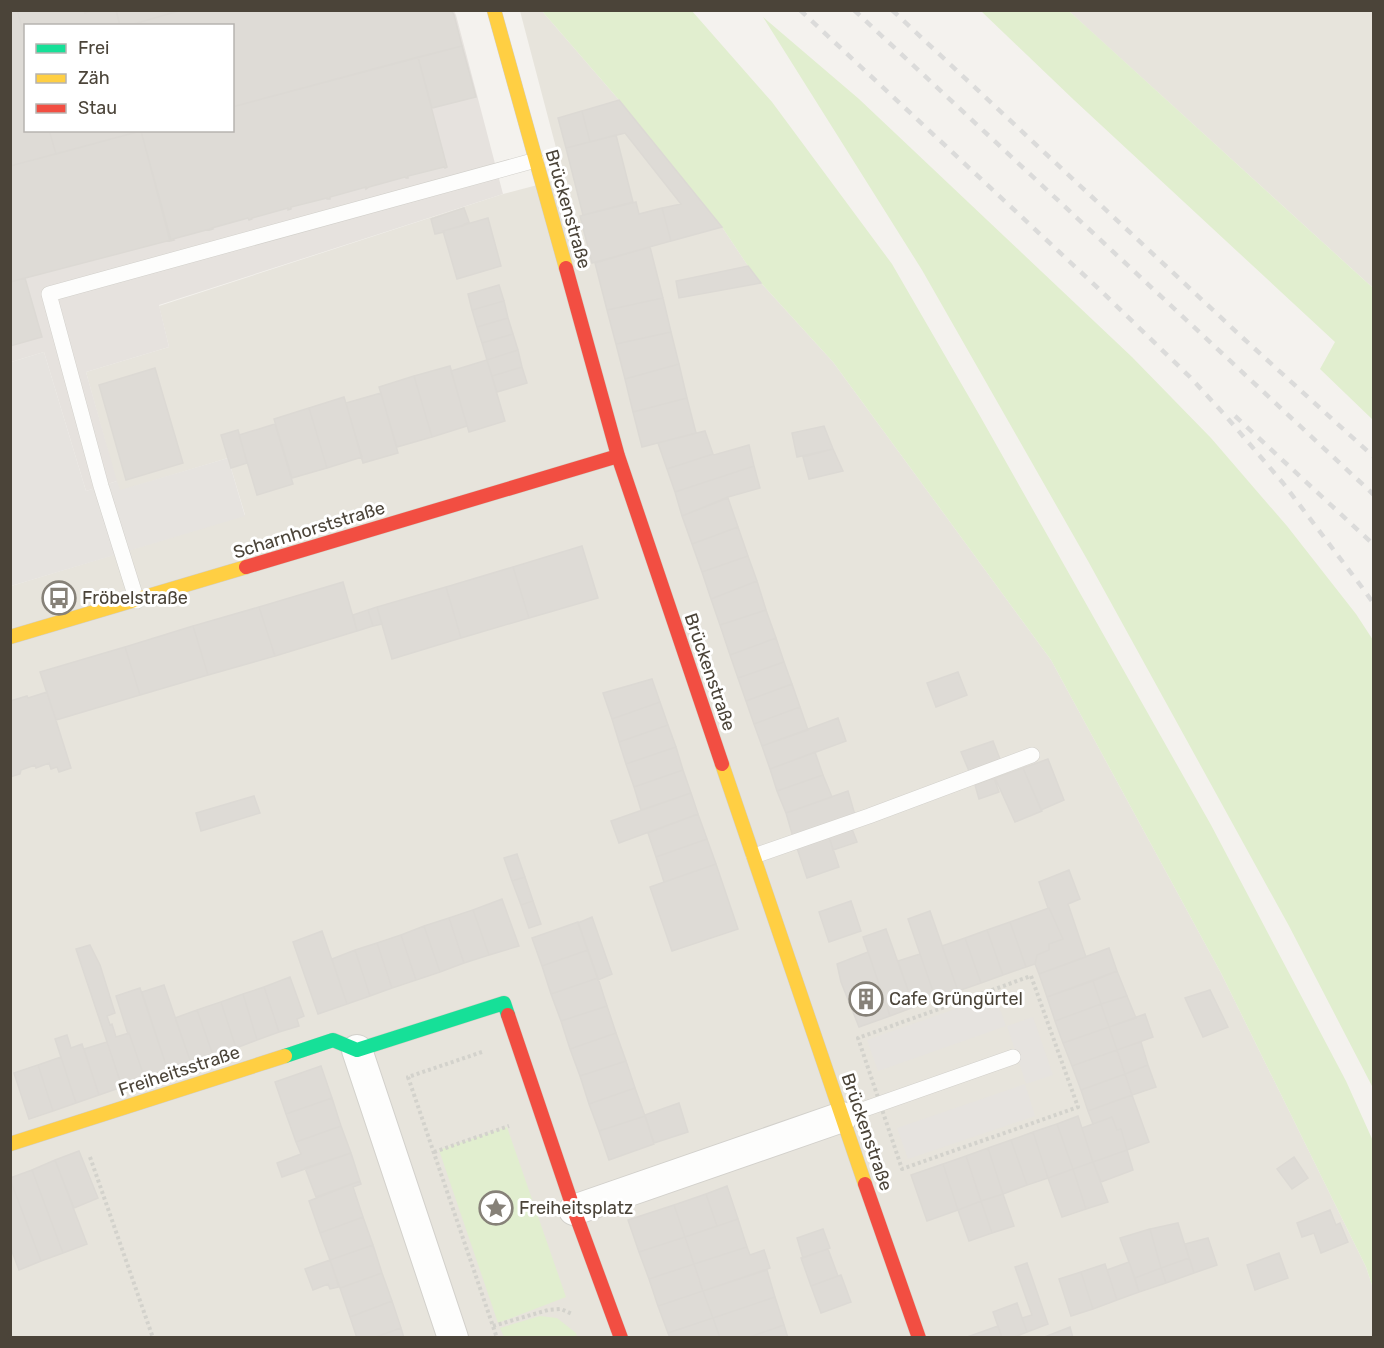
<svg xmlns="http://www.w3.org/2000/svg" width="1384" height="1348" font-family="Rubik,sans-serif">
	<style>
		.residential { fill: #e7e4dc }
		.industrial { fill: #e6e2de; fill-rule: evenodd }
		.green { fill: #e1eecf }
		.parking { fill: #e6e3df }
		.building { fill: #dedbd6; stroke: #dcd9d4; stroke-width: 1.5 }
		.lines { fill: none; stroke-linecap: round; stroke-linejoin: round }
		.lane-casing { stroke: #d2d0cb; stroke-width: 16 }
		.street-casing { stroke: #d2d0cb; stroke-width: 32 }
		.fast-casing { stroke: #d3cfc5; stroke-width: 15 }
		.slow-casing { stroke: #d3cfc5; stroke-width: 15 }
		.jam-casing { stroke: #d3cfc5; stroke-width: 15 }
		.path { stroke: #d3d2cc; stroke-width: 4; stroke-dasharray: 3 3; stroke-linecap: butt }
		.lane { stroke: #fdfdfc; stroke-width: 15 }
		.street { stroke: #fdfdfc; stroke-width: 30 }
		.fast { stroke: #16e098; stroke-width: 14 }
		.slow { stroke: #ffcf43; stroke-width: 14 }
		.jam { stroke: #f24e42; stroke-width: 14 }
		.rail { stroke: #dbdbda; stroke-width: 4.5; stroke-dasharray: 8 8; stroke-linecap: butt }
		.labels { text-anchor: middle; stroke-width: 6; stroke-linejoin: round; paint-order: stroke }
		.street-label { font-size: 18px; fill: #4b4439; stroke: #fff }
		.poi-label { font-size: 18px; fill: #4b4439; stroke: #fff; text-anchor: start }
	</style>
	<rect width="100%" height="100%" fill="#f4f2ee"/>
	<path class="residential" d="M520 11H542L619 100 722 227 748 266 761 283 833 362 1051 660 1221 973 1366 1267 1373 1288V1337L11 1338V586L245 515 228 458 119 491 86 372 169 347 159 306 503 194 564 178Z
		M1069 11H1373V288L1084 25Z"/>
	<path class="industrial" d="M11 11H454L456 15 503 194 159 305 169 347 86 372 117 481 86 491 44 352 11 362ZM26 26H232V130H26Z"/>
	<path class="green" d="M542 11H692L772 102 892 264 980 416 1211 825 1346 1081 1373 1141V1288L1366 1267 1221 973 1051 660 833 362 761 283 748 266 722 227 619 100Z
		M981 11H1069L1373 288V420L1320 369 1335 342 1074 100Z
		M763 17 859 99 1132 357 1211 438 1287 526 1356 614 1373 640V1088L1289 926 1088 561 922 270Z
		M507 1127 566 1297 498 1323 439 1150Z
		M540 1316 557 1318 576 1333 577 1337H504L500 1328Z"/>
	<path class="parking" d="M44 352 86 491 117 481 120 490 228 458 245 516 11 586V362Z
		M995 995 1006 1026 878 1071 867 1040Z
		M1033 1017 1053 1075 1026 1084 1007 1026Z
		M1025 1084 1035 1116 908 1159 897 1128Z"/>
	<path class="building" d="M10 10H17L26 41V130H49L56 154 10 166Z
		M17 10H84L85 13 94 10H116L120 26H26V41Z
		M116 10H182L127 26H120Z
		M182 10H451L454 15 462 46 232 107V26H127Z
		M462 46 476 97 432 108 418 57Z
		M418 57 447 167 445 168 444 167 408 176V178H406L405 177 369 187 366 189V187L330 197V199H327V198L291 207V209L288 210V208L252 218V219L249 220 248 218 212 228 213 229 210 230V229L173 239 174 240 170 241 141 131 232 130V107Z
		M619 100 722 227 671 241 662 208 681 204 625 133 590 142 582 111Z
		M582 111 590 142 566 148 558 118Z
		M49 130H141V131L56 154Z
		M141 131 171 240 10 282V166Z
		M616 135 633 202 583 215 566 148Z
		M636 202 639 214 662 208 671 241 592 263 580 216Z
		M464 208 469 222 463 225V226L443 231 444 232 435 234 431 219Z
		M488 218 501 266 457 279 443 231Z
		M650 247 663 298 607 310 595 263Z
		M748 266 761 283 679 298 676 281Z
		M25 278 42 337 10 346V282Z
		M499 285 504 301 472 310 468 294Z
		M663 298 671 332 616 344 607 310Z
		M504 301 508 318 477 327 472 310Z
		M508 318 513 334 482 343 477 327Z
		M671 332 679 364 625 379 616 344Z
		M513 334 518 350 487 360 482 343Z
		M518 350 522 367 492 376 487 360Z
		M487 360 505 421 469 432 451 371Z
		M679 364 687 398 633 412 625 379Z
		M450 366 467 426 432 437 414 376Z
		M522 367 527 383 497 392 492 376Z
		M155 368 183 463 126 480 99 385Z
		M414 376 432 437 397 447 379 387Z
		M381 393 398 453 363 463 346 403Z
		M344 397 362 457 327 468 309 408Z
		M687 398 696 433 642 447 633 412Z
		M309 408 327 468 292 478 274 419Z
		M275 424 293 484 257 495 239 435Z
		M824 426 833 449 797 457 792 433Z
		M238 430 247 463 231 468 221 435Z
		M705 431 713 454 667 469 658 443Z
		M749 445 754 466 675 492 667 469 713 454 714 455Z
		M833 449 843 471 809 479 803 457Z
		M754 466 760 488 728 497 682 516 675 492Z
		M728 498 738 527 692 544 682 516Z
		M738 527 748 556 702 572 692 544Z
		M582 546 598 598 529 618 513 567Z
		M748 556 757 581 711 599 702 572Z
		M513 567 529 618 461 638 446 587Z
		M757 581 766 610 720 625 711 599Z
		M343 582 357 631 275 656 259 607Z
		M446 587 461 638 392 659 377 607Z
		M259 607 275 656 208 675 193 626Z
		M377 607 382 624 373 626 368 610Z
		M368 610 373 626 357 631 353 615Z
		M766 610 776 638 730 655 720 625Z
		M193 626 208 675 140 695 125 647Z
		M776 638 784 662 738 678 730 655Z
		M125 647 140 695 56 720 40 672Z
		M784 662 792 684 746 701 738 678Z
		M958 672 967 695 936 707 927 683Z
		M652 679 660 702 612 719 603 693Z
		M792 684 800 707 754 724 746 701Z
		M47 692 71 768 59 772 57 767 51 769 49 763 36 768 35 765 21 770 20 774 10 777V701L27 696 28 698Z
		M660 702 668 725 619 742 612 719Z
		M800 707 808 730 762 746 754 724Z
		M838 718 846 741 770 769 762 746Z
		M668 725 676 747 626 764 619 742Z
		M993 741 1000 759 969 771 961 752Z
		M676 747 683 770 634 787 626 764Z
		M815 752 823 775 777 791 770 769Z
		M1048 759 1064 800 1041 810 1023 768Z
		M1023 768 1042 811 1015 822 995 778Z
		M683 770 691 793 641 810 634 787Z
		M823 775 832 797 786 813 777 791Z
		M994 778 999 792 979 799 975 785Z
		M848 791 855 815 793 837 786 813Z
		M691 793 698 814 619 843 611 821Z
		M254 796 260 813 201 831 196 813Z
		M698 814 707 839 656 857 648 833Z
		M852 829 857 842 833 850 829 837Z
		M829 837 839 867 807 878 797 848Z
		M707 839 716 864 664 882 656 857Z
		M517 854 525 877 512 881 504 858Z
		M716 864 738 929 672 951 650 887Z
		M1069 870 1080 899 1068 904 1086 957 1039 974 1035 964 1037 955 1049 950V944L1063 939 1049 908H1048L1039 882Z
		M525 877 533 901 521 905 512 881Z
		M502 899 519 946 489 955 473 910Z
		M533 901 541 924 529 928 521 905Z
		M851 901 861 931 829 942 819 912Z
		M1049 908 1063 939 1049 944V950L1037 955 1035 964 1026 967 1010 922Z
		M473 910 489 955 464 963 449 918Z
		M930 911 958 991 936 1000 908 919Z
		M592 917 612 974 598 980 578 923Z
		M449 918 464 963 440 972 424 926Z
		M578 922 588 950 542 966 532 938Z
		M1010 922 1026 967 1003 975 987 930Z
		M424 926 440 972 416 980 401 935Z
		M886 929 914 1007 890 1016 863 937Z
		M987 930 1003 975 981 983 965 938Z
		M322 931 347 1004 318 1014 293 942Z
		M401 935 416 980 392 988 377 943Z
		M965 938 981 983 958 991 942 946Z
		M377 943 392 988 370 996 355 950Z
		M90 945 100 965 115 1013 107 1016 110 1025 112 1024 116 1037 129 1033 145 1079 122 1087 76 949Z
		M1109 948 1117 971 1047 997 1039 974Z
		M355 950 370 996 347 1004 332 959Z
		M588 950 598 978 551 994 542 966Z
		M868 952 890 1016 859 1027 841 982 837 964Z
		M920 954 936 1000 914 1007 898 961Z
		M1117 971 1127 996 1101 1004 1093 981Z
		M290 977 304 1016 297 1019 299 1026 279 1032 264 987Z
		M598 978 607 1006 561 1021 551 994Z
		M1093 981 1101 1004 1055 1021 1047 997Z
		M164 985 191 1063 168 1071 142 992Z
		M264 987 279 1032 257 1040 243 994Z
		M140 988 168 1071 145 1079 129 1033 128 1034 116 996Z
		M1210 990 1228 1027 1203 1037 1185 998Z
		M243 994 257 1040 236 1048 221 1002Z
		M1127 996 1136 1018 1109 1027 1101 1004Z
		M221 1002 236 1048 213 1055 197 1010Z
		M1101 1004 1109 1027 1063 1043 1055 1021Z
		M607 1006 616 1033 570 1049 561 1021Z
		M197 1010 213 1055 191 1063 175 1018Z
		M1145 1014 1153 1037 1117 1050 1109 1027Z
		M1109 1027 1117 1050 1072 1066 1063 1043Z
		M616 1033 626 1061 580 1076 570 1049Z
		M67 1035 71 1048 82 1044 99 1095 76 1103 55 1039Z
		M107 1042 122 1087 99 1095 84 1049Z
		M1141 1042 1148 1065 1125 1074 1117 1050Z
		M1117 1050 1125 1074 1081 1090 1072 1066Z
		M61 1057 76 1103 53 1111 38 1065Z
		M626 1061 635 1088 589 1104 580 1076Z
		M38 1065 53 1111 29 1119 14 1073Z
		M1148 1065 1156 1087 1132 1095 1125 1074Z
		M321 1066 332 1098 286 1114 275 1082Z
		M1125 1074 1132 1095 1088 1111 1081 1090Z
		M635 1088 645 1116 599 1131 589 1104Z
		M1132 1095 1149 1142 1127 1150 1121 1129 1117 1130 1112 1117 1093 1124 1088 1111Z
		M332 1098 341 1126 296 1142 286 1114Z
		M679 1103 688 1132 654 1143 645 1115Z
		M645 1116 654 1144 609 1160 599 1131Z
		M1078 1116 1093 1162 1073 1169 1057 1124Z
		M1112 1117 1117 1130 1121 1129 1127 1150 1093 1162 1082 1128Z
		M1057 1124 1073 1169 1048 1178 1033 1132Z
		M341 1126 351 1153 282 1177 277 1163 301 1154 296 1142Z
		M1033 1132 1048 1178 1027 1185 1011 1140Z
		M1011 1140 1027 1185 1003 1194 988 1148Z
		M988 1148 1003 1194 981 1201 966 1156Z
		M1127 1150 1133 1170 1101 1182 1093 1162Z
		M79 1151 98 1198 74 1208 55 1160Z
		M351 1153 360 1181 316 1197 305 1168Z
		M966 1156 981 1201 958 1210 943 1164Z
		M1294 1157 1308 1178 1292 1189 1277 1169Z
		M55 1160 87 1244 63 1253 32 1170Z
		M1093 1162 1108 1202 1086 1209 1073 1169Z
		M943 1164 958 1210 927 1221 911 1175Z
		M1073 1169 1086 1209 1062 1217 1048 1178Z
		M32 1170 63 1253 41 1261 10 1179V1178Z
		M10 1179 41 1261 19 1270 10 1246Z
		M360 1181 361 1184 353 1187 363 1217 320 1233 309 1201Z
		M727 1186 738 1219 717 1226 706 1194Z
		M706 1194 717 1226 685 1237 674 1205Z
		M1003 1194 1014 1226 992 1233 981 1201Z
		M981 1201 992 1233 969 1241 958 1210Z
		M674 1205 685 1237 639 1252 628 1220Z
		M1330 1210 1336 1225 1340 1223 1348 1242 1321 1253 1314 1233 1302 1237 1297 1223Z
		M363 1217 373 1245 330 1260 320 1233Z
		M738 1219 747 1247 694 1264 685 1237Z
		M1178 1223 1189 1258 1161 1268 1150 1229Z
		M823 1229 830 1248 803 1258 797 1238Z
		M1150 1229 1161 1268 1135 1278 1120 1238Z
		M685 1237 694 1264 649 1279 639 1252Z
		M1208 1238 1217 1265 1194 1273 1185 1244Z
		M373 1245 382 1273 340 1288 330 1260Z
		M747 1247 750 1255 764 1250 770 1268 703 1291 694 1264Z
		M828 1249 838 1276 811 1286 801 1258Z
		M1279 1253 1288 1278 1255 1290 1247 1265Z
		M1189 1258 1194 1273 1166 1283 1161 1268Z
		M330 1260 339 1287 330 1289 328 1284 313 1290 305 1269Z
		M1129 1262 1139 1292 1117 1300 1107 1270Z
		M1027 1263 1048 1324 1027 1332 1022 1318 1032 1315 1015 1267Z
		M694 1264 703 1291 658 1306 649 1279Z
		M1105 1264 1117 1300 1093 1309 1081 1272Z
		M1161 1268 1166 1283 1139 1292 1135 1278Z
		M767 1270 775 1297 713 1318 703 1291Z
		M1081 1272 1093 1309 1071 1316 1059 1279Z
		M382 1273 392 1301 350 1317 340 1288Z
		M841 1275 851 1302 821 1313 811 1286Z
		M703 1291 713 1318 668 1333 658 1306Z
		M775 1297 784 1325 747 1338H720L713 1318Z
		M392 1301 401 1328 373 1338H357L350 1317Z
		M1017 1303 1027 1332 1012 1338H1002L993 1312Z
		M713 1318 720 1338H670L668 1333Z
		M784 1325 788 1338H747Z
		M998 1326 1002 1338H968L967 1337Z
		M1070 1327 1073 1338H1042Z
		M401 1328 404 1338H373Z"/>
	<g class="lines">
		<g class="lane-casing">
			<path id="lane" d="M137 601 101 486 49 294 536 160
				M754 856 869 816 1032 755
				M842 1117 1013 1057"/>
		</g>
		<g class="street-casing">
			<path id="street" d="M357 1050 453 1338
				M574 1210 842 1117"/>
		</g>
		<g class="fast-casing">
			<path id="fast" d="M285 1056 333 1040 357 1050 504 1003 508 1015"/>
		</g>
		<g class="slow-casing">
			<path id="slow" d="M494 10 566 268
				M10 637 246 567
				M722 764 865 1184
				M10 1144 285 1056"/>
		</g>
		<g class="jam-casing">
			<path id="jam" d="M566 268 618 456 722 764
				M246 567 618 456
				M508 1015 574 1210 621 1338
				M865 1184 919 1338"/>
		</g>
		<path class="path" d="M1031 976 1078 1107 902 1169 858 1038Z
			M482 1052 408 1077 497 1338
			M434 1152 509 1126
			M90 1157 153 1338
			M493 1326 548 1310 561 1309 572 1314"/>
		<use href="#lane" class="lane"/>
		<use href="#street" class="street"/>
		<use href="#fast" class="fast"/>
		<use href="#slow" class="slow"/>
		<use href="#jam" class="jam"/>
		<path class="rail" d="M800 10 1100 290 1190 377 1224 414 1283 483 1361 586 1374 604
			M854 10 1374 495
			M892 10 1244 339 1374 457
			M1235 416 1374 545"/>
	</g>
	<defs>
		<g id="bus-ring" transform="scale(1.725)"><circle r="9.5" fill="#fff" stroke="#868178" stroke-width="1.5"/><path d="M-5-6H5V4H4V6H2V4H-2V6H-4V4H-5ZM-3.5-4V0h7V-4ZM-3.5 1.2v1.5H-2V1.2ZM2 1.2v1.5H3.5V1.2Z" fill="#868178"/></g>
		<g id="building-ring" transform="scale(1.725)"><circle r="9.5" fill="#fff" stroke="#868178" stroke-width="1.5"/><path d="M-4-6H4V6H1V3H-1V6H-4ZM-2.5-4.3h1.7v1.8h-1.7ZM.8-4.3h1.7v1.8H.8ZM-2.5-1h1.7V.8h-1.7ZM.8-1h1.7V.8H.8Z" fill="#868178"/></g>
		<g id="sight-ring" transform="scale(1.725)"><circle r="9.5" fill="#fff" stroke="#868178" stroke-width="1.5"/><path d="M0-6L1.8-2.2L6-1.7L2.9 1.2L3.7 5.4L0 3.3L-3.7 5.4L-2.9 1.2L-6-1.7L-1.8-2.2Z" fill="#868178"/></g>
	</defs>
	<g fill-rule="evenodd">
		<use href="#bus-ring" x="59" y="598"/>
		<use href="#building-ring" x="866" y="999"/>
		<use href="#sight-ring" x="496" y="1208"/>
	</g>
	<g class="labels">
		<g class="street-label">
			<text transform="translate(568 209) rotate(74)" y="6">Brückenstraße</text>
			<text transform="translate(309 530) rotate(-17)" y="6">Scharnhorststraße</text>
			<text transform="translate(710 672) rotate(71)" y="6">Brückenstraße</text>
			<text transform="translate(179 1071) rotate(-18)" y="6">Freiheitsstraße</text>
			<text transform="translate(867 1132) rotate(71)" y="6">Brückenstraße</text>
		</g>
		<g class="poi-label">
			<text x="82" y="604">Fröbelstraße</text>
			<text x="889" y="1005">Cafe Grüngürtel</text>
			<text x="519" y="1214">Freiheitsplatz</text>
		</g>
	</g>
	<rect width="1384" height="1348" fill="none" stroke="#4b4439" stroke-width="24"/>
	<rect x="24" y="24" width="210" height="108" fill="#ffffff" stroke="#b7b4b0" stroke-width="1.5"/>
	<rect x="36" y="44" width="30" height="9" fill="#16e098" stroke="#b7b4b0" stroke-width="1.5"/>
	<text x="78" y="54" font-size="18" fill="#4b4439">Frei</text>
	<rect x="36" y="74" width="30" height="9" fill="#ffcf43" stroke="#b7b4b0" stroke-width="1.5"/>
	<text x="78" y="84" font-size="18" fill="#4b4439">Zäh</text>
	<rect x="36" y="104" width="30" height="9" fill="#f24e42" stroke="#b7b4b0" stroke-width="1.5"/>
	<text x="78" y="114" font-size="18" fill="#4b4439">Stau</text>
</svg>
